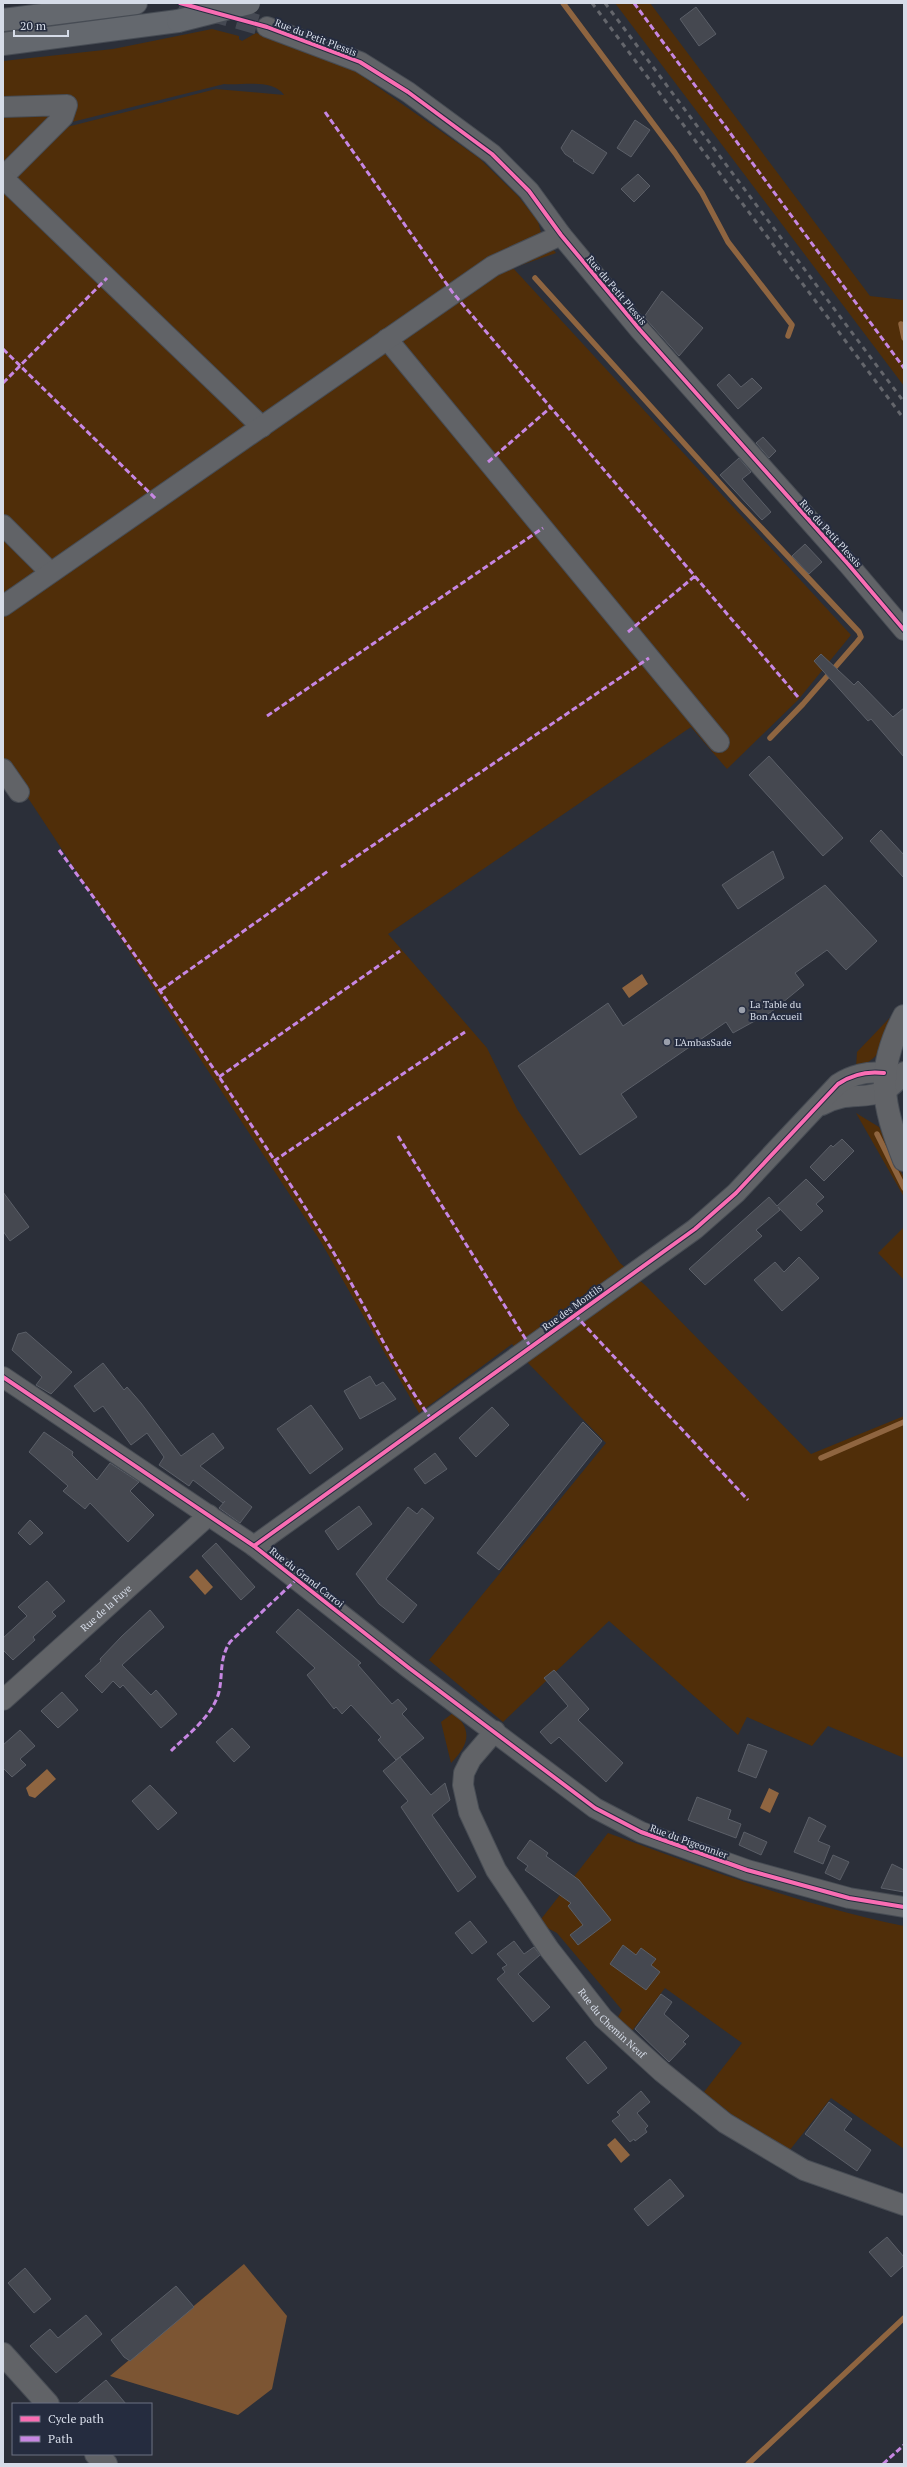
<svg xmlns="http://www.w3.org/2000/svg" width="907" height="2467" font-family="'PT Serif',serif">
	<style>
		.green { fill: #502e09 }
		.forest { fill: #7c5533 }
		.water { fill: #8f6540 }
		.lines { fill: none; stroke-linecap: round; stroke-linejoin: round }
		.stream { stroke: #8f6540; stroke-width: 5.5 }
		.building { fill: #454850; stroke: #5b5f68 }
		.minor-tunnel { stroke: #454953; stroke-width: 20; stroke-dasharray: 20 10; stroke-linecap: butt }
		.minor-casing { stroke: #474c54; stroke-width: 22 }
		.tertiary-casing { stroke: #474c54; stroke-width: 24 }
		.trunk-casing { stroke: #474c54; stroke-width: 24 }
		.minor { stroke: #616367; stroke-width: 20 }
		.tertiary { stroke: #616367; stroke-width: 22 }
		.trunk { stroke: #64686e; stroke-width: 22 }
		.rail { stroke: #64666c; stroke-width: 3; stroke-dasharray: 5 5; stroke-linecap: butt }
		.trunk-bridge-casing { stroke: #474c54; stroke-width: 24; stroke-linecap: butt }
		.trunk-bridge { stroke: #64686e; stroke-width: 22 }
		.quiet { stroke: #c787e3; stroke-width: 3; stroke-dasharray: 6 3; stroke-linecap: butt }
		.cycleway-casing { stroke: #252c3f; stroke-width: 6 }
		.cycleway { stroke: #f96db3; stroke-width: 4 }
		.poi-dot { fill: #9a9fab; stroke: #252c3f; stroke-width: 1.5 }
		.labels { text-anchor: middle; stroke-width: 4; stroke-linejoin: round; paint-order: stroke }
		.street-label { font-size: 10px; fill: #d6dce8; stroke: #252c3f }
		.poi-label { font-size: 10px; fill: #d6dce8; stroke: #252c3f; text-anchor: start }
	</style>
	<rect width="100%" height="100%" fill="#2b2f39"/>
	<path class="green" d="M615 3H650L870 296 904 300V386Z
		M212 29 239 36V39L242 41 256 33 290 42 355 71 479 158 518 196 538 221 541 233 556 253 513 268 851 635 798 700 727 769 691 727 388 934 487 1048 517 1109 620 1263 646 1286 811 1454 904 1416V1758L828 1726 812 1746 747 1717 738 1735 609 1621 503 1722 429 1660 606 1443 529 1364 512 1344 419 1413 321 1242 3 760V114L50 113 63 128 216 89 284 95C272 78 241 86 224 84L68 123 64 104H3V61L113 49Z
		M902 1005C886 1031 888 1057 856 1068L857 1052Z
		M856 1113 879 1127 904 1178V1197Z
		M904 1227V1280L878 1253Z
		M453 1713C474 1730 468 1746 451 1763L441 1722Z
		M608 1833C705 1869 802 1905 904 1926V2149L831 2098 789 2151 731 2114 704 2092 742 2043 665 1988 631 2032 618 2017 622 2010 557 1933 538 1923Z"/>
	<path class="forest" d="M244 2264 287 2316 272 2389 238 2415 110 2376Z"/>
	<path class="water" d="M642 974 648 984 629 998 622 988Z
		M197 1569 213 1587 205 1595 189 1577Z
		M47 1769 56 1779 35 1798 29 1796 26 1788Z
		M769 1788 779 1793 770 1813 760 1808Z
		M615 2138 630 2155 621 2163 607 2145Z"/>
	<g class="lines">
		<path class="stream" d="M563 3 675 153 702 193 728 242 792 325 788 336
			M535 278 737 502 859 632 861 637 857 642 803 704 770 738
			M901 324 904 338
			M877 1134 904 1188
			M821 1458 904 1422
			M748 2464 904 2318"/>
	</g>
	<path class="building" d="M696 7 716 34 699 46 680 19Z
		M635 120 650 130 631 157 617 148Z
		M572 130 607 153 593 174 573 161 574 160 565 154 561 148Z
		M638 174 650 186 634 202 621 189Z
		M662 291 703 328 679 356 644 317Z
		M729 374 741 387 752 378 762 388 738 409 717 385Z
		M763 437 776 451 769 458 756 443Z
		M739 458 751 472 742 479 771 512 762 520 720 475Z
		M805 544 822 562 809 574 792 556Z
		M821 654 854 685 858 681 893 717 904 708V757L871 719 868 721 814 661Z
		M769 756 843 838 823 856 749 775Z
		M881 830 904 855V878L870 841Z
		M773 851 784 878 738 909 722 885Z
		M825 885 877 941 846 970 827 950 795 973 804 985 771 1012 733 1033 726 1022 621 1094 637 1117 580 1155 518 1066 608 1003 623 1026Z
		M842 1139 854 1151 824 1181 810 1167 831 1145 833 1147Z
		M806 1179 824 1197 816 1204 823 1211 801 1231 778 1207 780 1210 756 1230 762 1236 705 1285 689 1269 769 1197 777 1206Z
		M3 1192 29 1227 10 1241 3 1231Z
		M799 1257 819 1278 782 1311 754 1280 775 1262 784 1272Z
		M26 1332 72 1372 51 1394 36 1385 42 1377 12 1350 18 1334Z
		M103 1363 124 1390 127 1387 141 1403 181 1456 213 1433 224 1448 200 1466 252 1507 240 1523 219 1508 225 1501 223 1503 193 1480 189 1486 159 1465 164 1457 147 1433 131 1445 103 1406 94 1412 74 1386Z
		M370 1376 376 1386 383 1382 396 1399 360 1419 344 1391Z
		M311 1405 343 1449 310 1474 277 1429Z
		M492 1407 509 1425 476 1457 459 1438Z
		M583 1422 602 1441 499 1570 477 1553Z
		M44 1432 73 1452 72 1455 97 1480 110 1463 139 1482 130 1491 154 1515 128 1542 90 1503 85 1509 63 1491 68 1486 29 1452Z
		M435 1453 447 1469 425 1484 414 1469Z
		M359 1506 372 1524 338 1550 325 1531Z
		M408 1507 417 1514 422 1508 434 1518 386 1579 417 1605 403 1623 379 1604 356 1574Z
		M30 1520 43 1533 30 1545 18 1533Z
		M216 1543 255 1587 241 1600 202 1556Z
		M47 1581 65 1601 52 1612 56 1616 33 1637 35 1640 13 1660 3 1650V1638L27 1616 18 1607Z
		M298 1609 361 1663 358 1665 392 1704 398 1699 407 1709 402 1714 424 1738 396 1760 378 1740 381 1737 351 1705 342 1714 336 1707 334 1709 307 1675 315 1668 276 1632Z
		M150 1610 164 1627 122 1665 151 1695 156 1690 177 1714 161 1728 123 1685 120 1688 113 1681 102 1693 85 1676 101 1661 100 1659 122 1636Z
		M554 1670 589 1709 578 1720 623 1763 606 1782 559 1737 551 1744 540 1732 568 1706 544 1678Z
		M62 1692 78 1710 58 1728 41 1711Z
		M232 1728 250 1747 234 1762 216 1742Z
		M20 1730 35 1746 20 1759 26 1765 12 1777 3 1768V1745Z
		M748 1744 767 1751 756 1778 738 1771Z
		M400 1757 431 1795 445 1783 450 1800 432 1815 476 1877 458 1892 401 1807 408 1801 383 1771Z
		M150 1785 177 1813 158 1830 132 1801Z
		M697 1797 731 1810 728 1819 741 1824 736 1838 688 1820Z
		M809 1817 826 1826 818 1841 830 1846 823 1864 794 1852Z
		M744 1832 767 1842 761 1855 739 1845Z
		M530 1840 548 1853 546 1856 579 1880 611 1920 578 1945 570 1935 583 1925 568 1906 571 1903 525 1870 528 1866 517 1858Z
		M833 1855 849 1862 840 1880 825 1873Z
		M892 1864 904 1870V1892L881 1888Z
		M470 1921 487 1942 472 1954 455 1933Z
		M514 1941 524 1954 534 1947 540 1955 518 1974 550 2007 533 2022 497 1979 505 1972 502 1968 507 1965 497 1954Z
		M623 1945 636 1955 641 1948 656 1959 651 1965 660 1972 646 1990 610 1964Z
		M661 1994 672 2002 664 2014 689 2036 683 2042 686 2044 669 2062 635 2029Z
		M585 2041 607 2068 588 2084 566 2058Z
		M641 2091 650 2102 637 2113 648 2126 645 2129 647 2132 635 2141 634 2139 630 2142 612 2121 620 2115 617 2112Z
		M829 2102 852 2119 844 2130 871 2150 857 2171 805 2134Z
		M670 2179 684 2196 648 2226 634 2209Z
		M887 2237 904 2257V2265L891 2277 869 2252Z
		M25 2268 51 2299 34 2313 8 2283Z
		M176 2286 194 2307 130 2361 124 2357 111 2340Z
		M86 2315 102 2334 56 2373 30 2346 50 2329 58 2338Z
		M106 2380 126 2404H77Z"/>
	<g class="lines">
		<path class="minor-tunnel" d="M180 3 267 27"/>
		<g class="minor-casing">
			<g id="minor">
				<path d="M267 27 360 62 408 92 492 154 529 191 561 235 640 330 848 564 904 630"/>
				<path d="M3 107 67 105 63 117 3 177"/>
				<path d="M3 178 262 427"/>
				<path d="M387 339 719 742"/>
				<path d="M3 525 50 572"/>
				<path d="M3 606 493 266 561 235"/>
				<path d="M3 769 19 792"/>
				<path d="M822 1105C854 1086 878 1110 904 1072"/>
				<path d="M3 1377 254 1546 409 1668 595 1808 641 1832 747 1870 849 1898 904 1907"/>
				<path d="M254 1546 695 1229 736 1193 838 1084C851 1075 868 1071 884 1073"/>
				<path id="s1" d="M3 1700 209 1515"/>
				<path id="s2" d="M495 1731 471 1759 464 1773 463 1785 469 1812 496 1870 549 1949 603 2018 662 2072 725 2123 804 2170 904 2205"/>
			</g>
		</g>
		<g class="tertiary-casing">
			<path id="tertiary" d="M904 1016C875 1071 882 1104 904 1160
				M3 2354 48 2404
				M96 2454 106 2464"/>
		</g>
		<g class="trunk-casing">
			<path id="trunk" d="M3 20 136 3
				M3 44 178 21"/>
		</g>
		<use href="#minor" class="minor"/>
		<use href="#tertiary" class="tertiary"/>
		<use href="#trunk" class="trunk"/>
		<path class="rail" d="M592 3 904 419
			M605 3 904 402"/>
		<g class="trunk-bridge-casing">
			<path id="trunk-bridge" d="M178 21 249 3"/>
		</g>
		<use href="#trunk-bridge" class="trunk-bridge"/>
		<path class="quiet" d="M634 3 904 368
			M325 112 453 293 798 697
			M3 349 157 500
			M3 383 107 278
			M488 462 550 408
			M628 632 695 576
			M267 716 543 528
			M59 850C152 976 240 1105 324 1237 362 1297 390 1363 432 1420
			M341 867 649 658
			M161 990 328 871
			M219 1077 400 951
			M398 1136 530 1346
			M274 1161 465 1032
			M575 1315 748 1500
			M171 1751C188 1734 212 1717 219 1692 223 1674 219 1659 230 1642L297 1579
			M883 2464 904 2445"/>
		<g class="cycleway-casing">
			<path id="cycleway" d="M180 3 267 27 360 62 408 92 492 154 529 191 561 235 640 330 848 564 904 630
				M3 1377 254 1546 409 1668 595 1808 641 1832 747 1870 849 1898 904 1907
				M254 1546 695 1229 736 1193 838 1084C851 1075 868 1071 884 1073"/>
		</g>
		<use href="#cycleway" class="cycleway"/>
	</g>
	<g class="poi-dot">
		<circle cx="742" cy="1010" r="4"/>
		<circle cx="667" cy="1042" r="4"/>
	</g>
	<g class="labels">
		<g class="street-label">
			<text transform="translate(316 37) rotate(21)" y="4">Rue du Petit Plessis</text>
			<text transform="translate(617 290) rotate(50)" y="4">Rue du Petit Plessis</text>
			<text transform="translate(831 533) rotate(48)" y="4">Rue du Petit Plessis</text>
			<text transform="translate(572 1307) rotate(-36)" y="4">Rue des Montils</text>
			<text transform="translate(307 1577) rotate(38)" y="4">Rue du Grand Carroi</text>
			<text dy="4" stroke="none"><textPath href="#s1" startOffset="138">Rue de la Fuye</textPath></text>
			<text transform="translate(689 1841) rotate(20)" y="4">Rue du Pigeonnier</text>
			<text dy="4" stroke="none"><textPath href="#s2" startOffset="349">Rue du Chemin Neuf</textPath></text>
		</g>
		<g class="poi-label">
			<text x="750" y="1008">La Table du<tspan x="750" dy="12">Bon Accueil</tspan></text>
			<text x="675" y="1046">L'AmbasSade</text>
		</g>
	</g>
	<rect width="907" height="2467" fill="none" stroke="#d6dce8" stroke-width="8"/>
	<rect x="12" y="2403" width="140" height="52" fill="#252c3f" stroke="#6c7283"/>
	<rect x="20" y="2416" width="20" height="6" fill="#f96db3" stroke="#6c7283"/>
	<text x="48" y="2423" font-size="12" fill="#d6dce8">Cycle path</text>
	<rect x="20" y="2436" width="20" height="6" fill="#c787e3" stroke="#6c7283"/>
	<text x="48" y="2443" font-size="12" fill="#d6dce8">Path</text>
	<path d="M14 30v6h54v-6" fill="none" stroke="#d6dce8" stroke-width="2"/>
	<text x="20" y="30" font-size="12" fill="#d6dce8" stroke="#252c3f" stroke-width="3" paint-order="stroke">20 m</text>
</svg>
